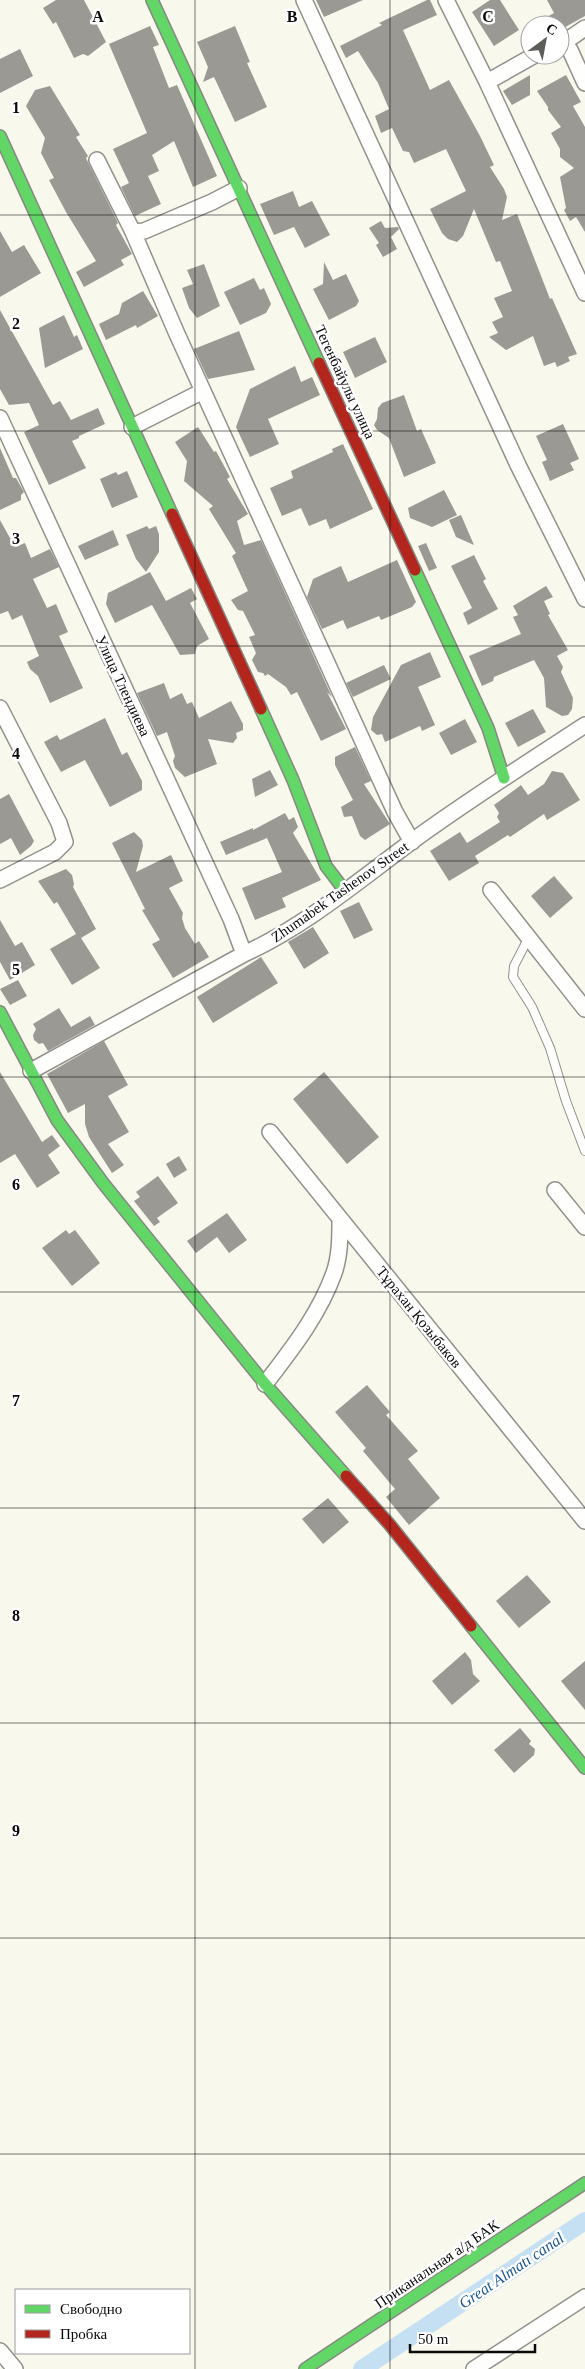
<svg xmlns="http://www.w3.org/2000/svg" width="585" height="2369" font-family="'Times New Roman',serif">
	<style>
		.lines { fill: none; stroke-linecap: round; stroke-linejoin: round }
		.canal { stroke: #c5e0f2; stroke-width: 18 }
		.building { fill: #9b9994 }
		.lane-casing { stroke: #92918c; stroke-width: 10 }
		.street-casing { stroke: #92918c; stroke-width: 18 }
		.fast-casing { stroke: #888883; stroke-width: 14 }
		.jam-casing { stroke: #888883; stroke-width: 14 }
		.lane { stroke: #fefefc; stroke-width: 8 }
		.street { stroke: #fefefc; stroke-width: 15 }
		.fast { stroke: #63d668; stroke-width: 11 }
		.jam { stroke: #b3261e; stroke-width: 11 }
		.grid { fill: none; stroke: #0a0a0a; stroke-width: 1; stroke-opacity: 0.55 }
		.labels { text-anchor: middle; stroke-width: 5; stroke-linejoin: round; paint-order: stroke }
		.street-label { font-size: 15px; fill: #0a0a0a; stroke: #fff }
		.water-label { font-size: 16px; font-style: italic; fill: #195697; stroke: #fff }
		.grid-label { font-size: 16px; text-anchor: middle; font-weight: bold; fill: #0a0a0a; stroke: #fff; stroke-width: 5; stroke-linejoin: round; paint-order: stroke }
	</style>
	<rect width="100%" height="100%" fill="#f9f8ed"/>
	<g class="lines">
		<path class="canal" d="M362 2369 585 2221"/>
	</g>
	<path class="building" d="M56 0H84L106 42 88 56 83 54 74 58 56 22 53 24 43 8Z
		M316 0H363L324 17Z
		M427 0H430L437 15 403 30 430 90 449 80 480 136 494 165 490 167 504 189 507 197 502 220 517 214 550 299 552 298 577 354 568 357 570 361 557 367 555 362 544 366 533 336 506 350 489 337 498 333 492 322 503 317 494 298 512 291 500 261 496 262 474 209 463 236 457 242 448 239 442 233 430 209 466 191 446 149 414 163 409 152 403 151 392 128 381 133 375 116 389 109 378 83 358 51 346 58 340 46 382 25 379 23Z
		M490 0H500L519 30 494 46 472 12Z
		M547 0H585V16L560 30V25H533L554 13Z
		M150 26 159 45 153 47 169 88 177 85 217 176 193 187 174 141 152 155 159 171 148 176 161 204 135 216 121 187 129 183 113 149 147 133 109 44Z
		M235 26 250 62 247 63 267 107 235 122 214 77 203 82 208 67 197 42Z
		M20 49 33 76 0 93V59Z
		M530 75V95L512 105 503 91Z
		M566 75 581 102 573 106 585 127V232L576 217 570 221 564 210 566 208 560 177 574 168 560 157V149L551 133 561 127 548 110V107L537 91Z
		M50 86 80 135 76 137 88 156 86 158 118 223 116 225 132 254 121 260 124 265 84 287 76 272 96 261 66 212 49 180 54 178 41 153 45 138 26 106 35 90Z
		M293 191 299 207 312 201 330 235 305 248 294 227 274 235 260 204Z
		M381 221 385 228 398 227 399 229 391 237 397 249 383 257 376 245 379 243 369 228Z
		M0 231 12 252 24 245 41 273 0 297Z
		M324 262 333 280 346 274 359 301 356 306 329 320 313 289 323 284Z
		M204 264 220 306 197 318 189 308 182 288 193 284 187 270Z
		M254 278 260 290 264 288 271 304 266 313 240 325 224 292Z
		M143 291 158 316 137 328 136 325 106 340 99 324 119 314 122 303Z
		M0 310 53 405 60 401 71 420 98 408 105 424 79 436V438L72 441 86 468 49 485 24 432 39 425 29 403 9 405 0 389Z
		M64 315 74 337 77 335 83 349 45 368 39 328Z
		M239 331 255 370 208 379 194 349Z
		M375 337 387 362 355 378 343 352Z
		M295 366 301 382 312 377 320 395 268 419 279 444 250 457 236 427 250 389Z
		M404 395 417 431 421 429 436 463 404 477 389 438 377 430 374 425 377 419 378 408 382 403Z
		M563 424 579 459 570 463 574 470 550 481 542 462 547 460 536 436Z
		M198 427 214 452 216 451 230 477 227 479 248 514 237 521 244 545 261 540 332 697 327 692 346 729 321 741 297 692 291 695 286 687 268 674 265 676 263 673 258 672 252 660 256 653 249 637 255 635 243 611 238 610 231 600 248 591 232 556 236 553 209 509 213 506 184 481 187 461 175 442Z
		M343 444 373 509 330 529 326 519 309 526 301 508 282 516 270 488 293 478 291 471 333 452 332 449Z
		M0 448 13 478H16L24 492 21 495V500L0 510Z
		M127 471 138 497 112 508 100 479 116 472 118 475Z
		M444 490 457 515 432 527 410 518 408 508Z
		M461 515 474 545 456 537 449 520Z
		M0 520 15 547 25 543 31 558 50 549 59 567 33 579 47 608 56 604 68 632 59 636 83 688 50 703 38 676 30 669 27 662 39 656 22 615 12 620 8 611 0 614Z
		M147 526 149 529 156 526 159 534V552L146 572 136 559 126 535Z
		M113 530 119 545 85 560 78 546Z
		M426 543 437 568 429 571 418 546Z
		M474 555 486 579 483 581 498 609 468 625 463 613 472 608 451 566Z
		M397 560 416 602 412 607 381 620 379 616 347 629 343 620 322 629 307 597 313 579 341 566 348 582Z
		M150 572 166 601 191 588 196 597 197 599 190 603 209 639 197 646 195 654 180 655 152 605 115 623 106 604 108 593Z
		M546 586 553 597 544 601 550 614 548 615 568 650 557 656 563 667 561 672 573 698 572 709 568 715 562 716 546 707 544 678 534 660 494 677 493 681 482 686 469 656 521 634 513 617 518 615 513 606Z
		M430 652 441 677 418 687 435 725 422 731 420 726 385 742 382 734 377 735 371 730 373 717 401 665Z
		M384 665 391 679 353 697 346 683Z
		M164 683 170 699 182 693 187 704 192 702 199 718 231 701 243 724V730L236 733 237 738 233 743 208 739 217 764 185 777 175 768 173 761 175 756 167 732 157 736 137 693Z
		M533 709 546 732 518 747 505 723Z
		M105 718 122 755 127 752 142 781V790L110 807 85 760 61 772 44 742 57 735 60 740Z
		M465 719 477 742 451 755 439 733Z
		M355 747 371 781 364 784 390 824 365 840 360 836 352 816 344 817 341 807 353 800 335 765V757Z
		M270 770 278 785 255 797 252 779Z
		M552 771 563 773 580 800 547 820 544 814 510 837 508 835 475 856 479 863 449 881 430 851 460 832 467 843 500 822 497 817 499 813 494 805 521 785 528 795 544 784Z
		M9 794 34 841 31 846 20 855 11 838 0 844V799Z
		M285 813 289 820 294 817 298 827 293 833 321 880 282 898 286 907 255 920 242 888 282 872 267 838 226 855 220 842 253 828V830Z
		M134 832 142 840 143 846 136 872 171 855 183 881 169 888 183 913 182 918 185 928 195 944 199 941 209 957 173 978 152 944 160 940 142 910 145 909 112 843Z
		M66 869 72 875 74 884 73 887 96 929 81 938 100 968 72 985 50 949 76 934 57 902 54 904 38 881Z
		M554 876 573 898 550 918 531 896Z
		M359 902 373 930 354 939 340 911Z
		M0 920 15 946 22 942 35 965 10 980 0 962Z
		M313 927 329 953 304 969 288 942Z
		M261 957 278 983 213 1023 197 997Z
		M18 980 27 996 10 1005 0 989Z
		M59 1008 71 1027 90 1016 95 1025 48 1051 43 1043 39 1044 34 1040 33 1035 36 1029 33 1024Z
		M104 1041 128 1085 108 1096 129 1132 108 1144 124 1165 112 1173 89 1137 85 1124V1104L68 1113 47 1074Z
		M0 1072 42 1142 52 1135 60 1146 48 1155 60 1173 37 1188 15 1154 0 1163Z
		M324 1072 379 1137 347 1164 293 1099Z
		M179 1156 187 1170 174 1178 166 1164Z
		M158 1176 178 1203 157 1218 160 1222 154 1226 134 1201 140 1197 136 1192Z
		M227 1213 247 1240 229 1253 217 1237 196 1253 187 1241Z
		M66 1230 69 1234 75 1230 100 1263 72 1286 42 1248Z
		M367 1385 390 1412 386 1415 418 1451 408 1459 440 1498 409 1525 386 1497 395 1489 363 1451 366 1448 335 1412Z
		M328 1498 349 1522 323 1544 302 1519Z
		M527 1575 551 1602 519 1628 496 1601Z
		M465 1652 471 1660 473 1674 480 1681 452 1705 432 1681Z
		M585 1661V1710L561 1681Z
		M520 1728 531 1741 529 1744 535 1749 534 1755 514 1773 494 1750Z"/>
	<g class="lines">
		<g class="lane-casing">
			<path id="lane" d="M529 937 514 966 513 977 532 1007 550 1048 566 1101 585 1151"/>
		</g>
		<g class="street-casing">
			<path id="street" d="M304 0 518 465 585 599
				M446 0 487 82 585 293
				M563 43 585 28
				M560 44 563 43 570 50 585 83
				M487 82 535 55
				M97 160 133 232
				M239 188 212 202 144 231 133 232 177 334 395 812 412 842
				M0 418 231 919 244 954
				M132 427 203 391
				M0 708 59 823 65 842 55 852 0 880
				M491 890 585 1009
				M31 1071 244 954C305 926 357 882 411 842 467 801 527 763 585 725
				M270 1132 585 1521
				M555 1190 585 1227
				M265 1384C291 1350 319 1315 334 1273 340 1256 340 1237 340 1220
				M0 2351 15 2369
				M474 2369 585 2297"/>
		</g>
		<g class="fast-casing">
			<path id="fast" d="M152 0 319 363
				M0 136 172 514
				M415 570 488 728 504 778
				M261 709 293 780 326 866 345 891
				M0 1012 57 1120 103 1183 265 1384 346 1476
				M471 1626 585 1768
				M305 2369 585 2183"/>
		</g>
		<g class="jam-casing">
			<path id="jam" d="M319 363 415 570
				M172 514 261 709
				M346 1476 390 1525 471 1626"/>
		</g>
		<use href="#lane" class="lane"/>
		<use href="#street" class="street"/>
		<use href="#fast" class="fast"/>
		<use href="#jam" class="jam"/>
	</g>
	<path class="grid" d="M195 0V2369M390 0V2369M0 215H585M0 431H585M0 646H585M0 861H585M0 1077H585M0 1292H585M0 1508H585M0 1723H585M0 1938H585M0 2154H585"/>
	<g class="labels">
		<g class="street-label">
			<text transform="translate(345 382) rotate(65)" y="5">Тегенбайулы улица</text>
			<text transform="translate(123 686) rotate(65)" y="5">Улица Тлендиева</text>
			<text transform="translate(340 892) rotate(-35)" y="5">Zhumabek Tashenov Street</text>
			<text transform="translate(419 1317) rotate(51)" y="5">Тұрахан Қозыбаков</text>
			<text transform="translate(437 2264) rotate(-34)" y="5">Приканальная а/д БАК</text>
		</g>
		<g class="water-label">
			<text transform="translate(511 2270) rotate(-34)" y="6">Great Almatı canal</text>
		</g>
	</g>
	<g class="grid-label">
		<text x="98" y="22">A</text>
		<text x="292" y="22">B</text>
		<text x="488" y="22">C</text>
		<text x="16" y="113">1</text>
		<text x="16" y="329">2</text>
		<text x="16" y="544">3</text>
		<text x="16" y="759">4</text>
		<text x="16" y="975">5</text>
		<text x="16" y="1190">6</text>
		<text x="16" y="1406">7</text>
		<text x="16" y="1621">8</text>
		<text x="16" y="1836">9</text>
	</g>
	<rect x="15" y="2289" width="175" height="65" fill="#ffffff" stroke="#9d9d9d"/>
	<rect x="25" y="2305" width="25" height="8" fill="#63d668" stroke="#9d9d9d"/>
	<text x="60" y="2314" font-size="15" fill="#0a0a0a">Свободно</text>
	<rect x="25" y="2330" width="25" height="8" fill="#b3261e" stroke="#9d9d9d"/>
	<text x="60" y="2339" font-size="15" fill="#0a0a0a">Пробка</text>
	<g transform="translate(545 40) rotate(32)"><circle r="24" fill="#ffffff" stroke="#9d9d9d"/>
	<path d="M0-4L9 19L0 12L-9 19Z" fill="#5e5d59"/>
	<text y="-8" font-size="14" font-weight="bold" text-anchor="middle" fill="#0a0a0a">С</text>
	</g>
	<path d="M410 2344v8h125v-8" fill="none" stroke="#0a0a0a" stroke-width="2.5"/>
	<text x="418" y="2344" font-size="15" fill="#0a0a0a" stroke="#ffffff" stroke-width="4" paint-order="stroke">50 m</text>
</svg>
